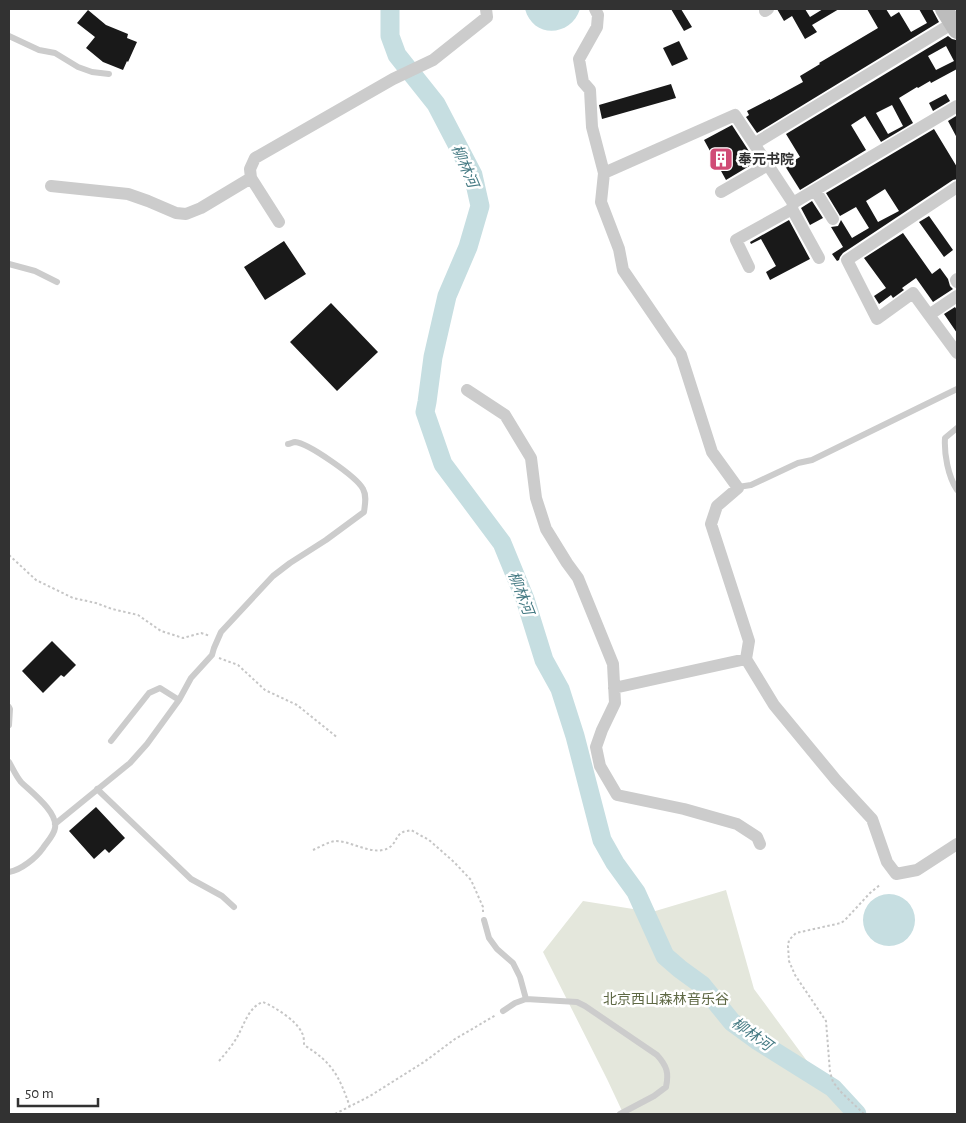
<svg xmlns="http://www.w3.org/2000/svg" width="966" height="1123" font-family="'Alegreya Sans','Noto Sans SC',sans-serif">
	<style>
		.green { fill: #e4e7dc }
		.water { fill: #c6dee1 }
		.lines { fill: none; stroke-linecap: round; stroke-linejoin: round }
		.river { stroke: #c6dee1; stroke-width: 19 }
		.building { fill: #191919; fill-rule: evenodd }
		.path { stroke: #c6c6c6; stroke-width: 2; stroke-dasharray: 2.5 2.5; stroke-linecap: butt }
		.lane { stroke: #ccc; stroke-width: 6 }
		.street { stroke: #ccc; stroke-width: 12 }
		.secondary { stroke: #bcbcbc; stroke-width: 18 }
		.labels { text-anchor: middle; stroke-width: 5; stroke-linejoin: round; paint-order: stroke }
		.poi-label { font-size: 14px; font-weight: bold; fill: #323232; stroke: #fff; text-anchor: start }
		.park-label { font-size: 14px; fill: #5e6844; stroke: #fff }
		.water-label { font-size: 15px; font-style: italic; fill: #467b84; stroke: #fff }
	</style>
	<rect width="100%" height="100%" fill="#fff"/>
	<path class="green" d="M726 890 754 989 846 1114H622L623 1113 607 1079 543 952 583 901 652 912Z"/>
	<path class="water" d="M525 9H580C571 37 533 39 525 9Z
		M863 920a26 26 0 1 1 52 0a26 26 0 1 1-52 0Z"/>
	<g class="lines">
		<path class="river" d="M390 9V36L397 55 436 104 473 175 480 206 468 247 447 296 433 357 427 402 425 412 443 464 502 543 525 599 544 660 560 689 575 736 602 840 615 863 636 892 665 956 680 969 702 985 732 1022 758 1041 833 1088 857 1114"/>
	</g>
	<path class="building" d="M671 9H681L692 27 684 31Z
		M777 9H805L810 17 823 9H839L812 25 817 32 805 39 792 16 784 21Z
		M867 9H886L891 17 899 12 911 32 927 23 919 9H932L939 22 757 133 746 117 749 115 747 111 770 99V100L803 82 800 76 820 64 819 63 878 28Z
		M88 10 106 25 128 34 127 38 137 42 128 62 127 61 123 70 103 62 86 48 95 37 77 23Z
		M948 36 952 39 956 40 957 43V69L931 83 930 81 918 88 917 87 899 98 913 123 881 142 865 116 851 125 866 150 800 190 785 166 800 157 786 134ZM946 46 954 61 936 70 928 56ZM892 105 903 126 888 134 876 113Z
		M679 41 688 59 672 66 663 48Z
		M671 84 676 98 602 119 599 105Z
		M946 94 950 101 933 111 929 103Z
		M956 116 957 119V138L948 121Z
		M732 125 756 162 726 180 704 140Z
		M934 129 957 167V179L953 180 843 253 840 257 839 260 837 261 832 254 843 247 831 227 838 226 841 220 852 238 869 228 856 207 840 216 826 193ZM885 189 899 211 878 222 866 201Z
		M812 201 823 218 810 225 801 208Z
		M929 216 953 250 944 257 919 222Z
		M789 220 810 259 770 280 766 272 776 266 761 239 751 244 750 242Z
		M903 233 932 274 940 268 948 279 950 286 953 289 933 302 916 278 902 288 904 290 893 298 891 295 879 304 874 296 886 288 864 258Z
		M284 241 306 274 265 300 244 267Z
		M331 303 378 352 337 391 290 342Z
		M955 307 957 310V333L944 314Z
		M52 641 76 665 64 677 61 675 43 693 22 671Z
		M96 807 125 838 109 853 105 849 94 859 69 831Z"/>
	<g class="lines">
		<path class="path" d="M9 555 36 580 73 598 96 603 112 609 138 615 161 631 183 638 201 633 210 636
			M219 658 238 665 265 690 297 705 338 738
			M313 850C320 847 328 842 335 841 351 841 367 853 383 850 397 847 394 836 403 832 405 831 408 831 411 830L429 840 454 862 471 880 483 907V912
			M219 1061C225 1054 231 1047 236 1039 244 1026 248 1007 263 1002 275 1007 297 1021 302 1033 304 1036 304 1041 304 1045 333 1063 339 1076 350 1107
			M335 1114 370 1096 424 1062 455 1039 496 1015
			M864 1114 841 1092 833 1082 830 1072 826 1021 795 975 789 961 788 946 789 940 796 933 841 923 845 920 870 893 881 884"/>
		<path class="lane" d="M9 36 39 50 55 53 78 67 92 72 109 74
			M9 264 35 271 57 282
			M957 428 945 438C944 454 948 476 957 490
			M738 487 751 485 798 463 812 460 957 389
			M9 707 10 709 9 725
			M111 741 149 693 160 688 179 700
			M9 762C13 769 16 776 21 782 31 792 58 812 55 828 54 835 47 842 43 848 36 858 21 870 9 872
			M97 789 191 879 222 896 234 907
			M55 824 130 763 147 744 179 700 191 678 212 655 214 648 221 632 273 576 290 563 326 540 364 512C365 504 367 496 363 489 357 477 308 443 295 442 293 442 290 444 288 444
			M484 920 489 938 497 949 513 963 520 977 526 999
			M503 1011 515 1003 526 999 577 1002 585 1006 657 1055C667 1066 669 1073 666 1087L654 1096 620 1114"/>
		<path class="street" d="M595 9 598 15 597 27 579 59 583 82 590 90 592 127 604 173 601 202 619 249 623 270 681 355 712 452 738 488 717 506 711 524 749 641 746 659 774 705 836 780 872 819 887 862 896 874 917 870 957 844
			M765 11 768 9
			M754 144 953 23
			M604 173 735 115 793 203 957 106
			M51 186 128 194 148 201 176 213 186 214 201 208 251 178
			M815 190 833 219
			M721 192 768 165
			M792 209 819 258
			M279 222 251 178 250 169 255 158 393 79 433 60 487 17 486 9
			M749 267 736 240 792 209 793 203
			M957 279 956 280 957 282
			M957 296 929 315 957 353
			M929 315 913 293 877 319 847 260 957 187
			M467 390 505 415 531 458 536 498 546 529 567 563 578 578 613 664 615 703 602 730 596 747 600 766 617 795 684 809 737 824 757 837 760 844
			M614 688 746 659"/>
		<path class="secondary" d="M944 9 957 30"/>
	</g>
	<defs>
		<g id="building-square" transform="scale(1.25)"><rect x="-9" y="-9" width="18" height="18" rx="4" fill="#d04c76" stroke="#fff"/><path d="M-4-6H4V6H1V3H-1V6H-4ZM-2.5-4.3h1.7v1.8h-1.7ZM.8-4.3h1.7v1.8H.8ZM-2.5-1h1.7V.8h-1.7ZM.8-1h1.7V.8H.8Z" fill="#fff"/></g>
	</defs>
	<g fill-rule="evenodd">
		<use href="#building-square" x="721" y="159"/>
	</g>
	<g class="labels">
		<g class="poi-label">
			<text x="738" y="164">奉元书院</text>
		</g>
		<g class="park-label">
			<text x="666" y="1004">北京西山森林音乐谷</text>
		</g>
		<g class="water-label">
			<text transform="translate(465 166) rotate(67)" y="5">柳林河</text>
			<text transform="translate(521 593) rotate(69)" y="5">柳林河</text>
			<text transform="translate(752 1034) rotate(35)" y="5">柳林河</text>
		</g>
	</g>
	<rect width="966" height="1123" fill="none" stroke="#323232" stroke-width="20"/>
	<path d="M18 1098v8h80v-8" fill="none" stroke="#323232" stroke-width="2.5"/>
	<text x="25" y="1098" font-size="15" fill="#323232" stroke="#ffffff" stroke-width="4" paint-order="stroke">50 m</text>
</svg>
